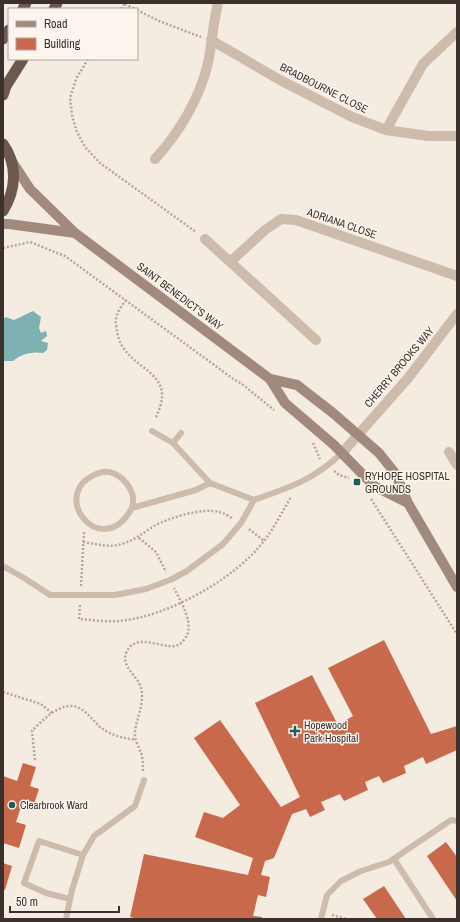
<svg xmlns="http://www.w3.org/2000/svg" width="460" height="922" font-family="'Archivo Narrow',sans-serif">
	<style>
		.water { fill: #7fb0b2 }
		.building { fill: #c8694b }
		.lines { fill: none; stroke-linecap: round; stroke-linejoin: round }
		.path { stroke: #b9a596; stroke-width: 2.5; stroke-dasharray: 2 2; stroke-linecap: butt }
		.service { stroke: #cdbbac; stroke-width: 6 }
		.minor { stroke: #cdbbac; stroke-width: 10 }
		.secondary { stroke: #a18a7d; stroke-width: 10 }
		.trunk { stroke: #6c584f; stroke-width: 11 }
		.poi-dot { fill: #1f5a5e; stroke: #fbf5ee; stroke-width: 1.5 }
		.labels { text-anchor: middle; stroke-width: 3; stroke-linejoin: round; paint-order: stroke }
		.street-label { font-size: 11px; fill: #3b302b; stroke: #fbf5ee }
		.poi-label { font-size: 11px; fill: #3b302b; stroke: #fbf5ee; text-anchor: start }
	</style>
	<rect width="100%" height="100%" fill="#f4ebe1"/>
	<path class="water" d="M33 311 41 317 39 328 41 333 46 331 47 336 41 341 48 343 47 350 43 353C33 351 20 354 13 361H3V319L6 317 14 320Z"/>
	<path class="building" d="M384 640 431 734 457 726V750L426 764 423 757 404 766 406 773 383 783 379 776 365 782 368 790 344 801 340 794 321 802 325 810 310 817 306 809 292 814 274 858 265 861 261 875 270 877 266 897 258 895 253 916 262 917V919H138L130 917 144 854 248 875 253 858 195 837 204 812 223 818 240 805 194 738 220 720 281 807 300 797 255 703 312 675 338 725 353 716 328 668Z
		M23 763 36 767 30 786 39 789 33 807 22 804 16 822 26 825 19 848 3 843V776L17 781Z
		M446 842 457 857V901L427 856Z
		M3 863 12 866 5 890 3 889Z
		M384 886 406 919H377L363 899Z"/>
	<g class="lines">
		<path class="path" d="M125 4 135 9
			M121 9 125 3
			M137 10 159 21 201 37
			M88 59 76 79 70 98 72 115 76 130 85 147 100 163 196 232
			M3 248 30 242 65 256 232 378 242 384 274 410
			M126 300C122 305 117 312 116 319 115 322 117 327 117 331 123 373 182 367 155 419
			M313 443 320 459
			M334 471 339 475 349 478
			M371 499 457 634
			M249 529 264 541
			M139 538 156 552 166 572
			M83 542C97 544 109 548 122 544 135 540 143 533 154 526 168 518 204 507 219 512 224 513 229 516 233 519
			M81 586 84 531
			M80 605 79 619C92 620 106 622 119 621 167 617 235 579 264 541 274 528 282 512 291 497
			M3 692 41 704 53 714
			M35 760 32 731C43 719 65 698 81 709 91 715 96 726 106 731 116 737 125 738 136 740
			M143 771C143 765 143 759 141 753 139 747 134 739 135 733 136 718 145 704 141 688 138 676 121 667 126 653 134 634 155 645 169 646 175 647 180 645 183 641 197 627 181 602 174 588
			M332 915 347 919"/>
		<path class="service" d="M152 431 173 443 210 483 254 500C291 487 313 480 342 453
			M173 443 181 433
			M132 508C133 503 134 497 132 493 127 480 113 468 99 473 45 492 101 564 132 508L196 490 210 483
			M3 566 24 578 50 595H115L146 589 170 580 187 571 223 544 241 523 254 500
			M394 859 433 919
			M70 899 46 893 24 883 39 841 83 855
			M66 919 72 890 83 855 94 836 135 806 144 780
			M321 919 327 895 341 881 361 871 389 862 451 820 457 821"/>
		<path class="minor" d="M211 40 280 80 352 117 386 130 428 136H457
			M386 130 423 64 457 32
			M155 159C179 133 200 98 208 63 212 44 213 23 218 3
			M205 239 316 340
			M230 262 265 230 281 219 296 220 457 276
			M449 452 457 465
			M342 453 409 377 457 314"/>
		<path class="secondary" d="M13 163 30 189 75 233 270 379 285 403 334 445 374 486 408 503
			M3 224H9L75 233
			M270 379 297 385 333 413 379 453 395 473 408 503 457 587"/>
		<path class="trunk" d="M23 9 26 3
			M54 9 57 3
			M3 39 9 30
			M3 95 6 86 23 59
			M3 144C18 165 16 190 3 211"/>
	</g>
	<g class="poi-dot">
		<rect x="353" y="478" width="8" height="8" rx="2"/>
		<path d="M293 725h4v4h4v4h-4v4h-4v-4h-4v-4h4z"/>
		<circle cx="12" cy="805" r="4"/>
	</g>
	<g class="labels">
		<g class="street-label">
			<text transform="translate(324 88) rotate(27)" y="4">BRADBOURNE CLOSE</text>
			<text transform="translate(342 223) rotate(19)" y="4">ADRIANA CLOSE</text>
			<text transform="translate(180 296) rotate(37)" y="4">SAINT BENEDICT'S WAY</text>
			<text transform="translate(399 367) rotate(-50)" y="4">CHERRY BROOKS WAY</text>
		</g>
		<g class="poi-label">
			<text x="365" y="480">RYHOPE HOSPITAL<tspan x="365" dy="13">GROUNDS</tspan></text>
			<text x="304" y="729">Hopewood<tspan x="304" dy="13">Park Hospital</tspan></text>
			<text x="20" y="809">Clearbrook Ward</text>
		</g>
	</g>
	<rect width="460" height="922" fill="none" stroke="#3b302b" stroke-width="8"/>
	<rect x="8" y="8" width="130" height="52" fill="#fbf5ee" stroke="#aea6a0"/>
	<rect x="16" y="21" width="20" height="6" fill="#a18a7d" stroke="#aea6a0"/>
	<text x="44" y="28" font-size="12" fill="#3b302b">Road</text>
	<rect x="16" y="38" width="20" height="12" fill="#c8694b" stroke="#aea6a0"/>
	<text x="44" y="48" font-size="12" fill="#3b302b">Building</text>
	<path d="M10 906v6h109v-6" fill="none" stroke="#3b302b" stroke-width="2"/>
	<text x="16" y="906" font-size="12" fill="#3b302b" stroke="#fbf5ee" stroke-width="3" paint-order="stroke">50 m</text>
</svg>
